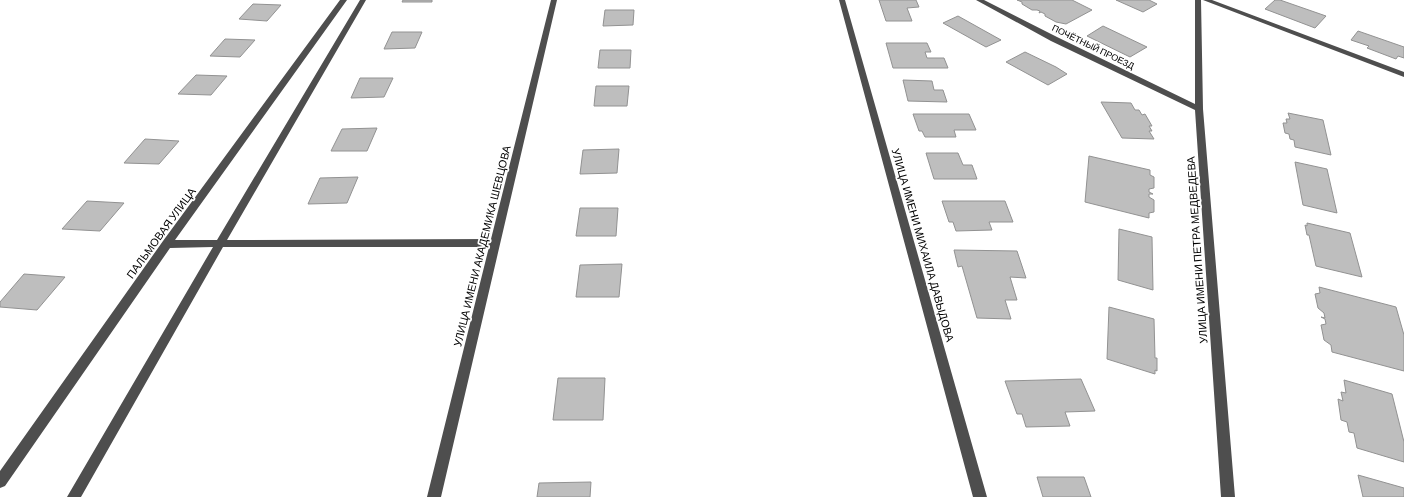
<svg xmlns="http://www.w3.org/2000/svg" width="1404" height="497" font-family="Barlow,sans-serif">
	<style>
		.building { fill: #bebebe; stroke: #929292 }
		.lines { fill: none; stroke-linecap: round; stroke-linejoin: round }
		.minor { fill: #4e4e4e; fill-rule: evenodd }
		.labels { text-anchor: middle; stroke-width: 3.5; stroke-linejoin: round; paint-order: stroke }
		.far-street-label { font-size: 9px; fill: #000; stroke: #fff }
		.street-label { font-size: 11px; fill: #000; stroke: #fff }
	</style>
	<rect width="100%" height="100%" fill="#fff"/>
	<path class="building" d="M403 0H432V2H402Z
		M879 0H916L919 7 907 8 912 21H886Z
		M1017 0H1072L1092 10 1066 24 1056 22 1045 16V14L1041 12 1039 13 1040 11 1037 10H1032L1022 4V2Z
		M1116 0H1149L1157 4 1143 12Z
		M1275 0H1280L1326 16 1315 28 1265 9Z
		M253 4 281 5 267 21 239 19Z
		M605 10H634L633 25 603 26Z
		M958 16 1001 40 986 47 943 23Z
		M1103 26 1147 47 1130 57 1087 36Z
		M1358 31 1404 47V58L1398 56 1396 59 1367 48 1369 46 1351 40Z
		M392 32H422L415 48 384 49Z
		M225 39 255 40 240 57 210 56Z
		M886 43H927L931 52H925L927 58H944L948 68H893Z
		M600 50H631L630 68H598Z
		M1025 52 1056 67 1067 74 1048 85 1006 62Z
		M196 75 227 76 211 95 178 94Z
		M360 78H393L384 97 351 98Z
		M903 80 932 81 934 90H943L947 102 908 101Z
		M596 86H629L627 106H594Z
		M1101 102 1131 103 1135 110H1139L1142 115 1145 114 1152 126H1149L1152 131H1149L1154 139 1122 138Z
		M1288 113 1323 120 1331 155 1295 147 1294 140 1290 139 1289 134 1285 133 1283 123H1287L1286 119H1290Z
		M913 114H969L976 130H954L956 137H925L922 131H919Z
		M377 128 367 151H331L342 129Z
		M145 139 179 141 159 164 124 163Z
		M619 149 617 173 580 174 583 150Z
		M926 153H958L963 165H972L977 179H934Z
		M1089 156 1150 170V175L1154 177V188L1149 189V192L1153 194H1149V197L1154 200V212L1149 213V218L1085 202Z
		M1295 162 1327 169 1337 213 1303 205Z
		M358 177 347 203 308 204 320 178Z
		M87 201 124 203 100 231 62 229Z
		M942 201H1005L1013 222H989L992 230 956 231 953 222H949Z
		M580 208H618L616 236H576Z
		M1307 223 1350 233 1362 277 1316 266 1309 235H1307L1305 225 1307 226Z
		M1119 229 1152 237 1153 290 1118 280Z
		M954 250 1017 251 1026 278 1010 277 1017 300H1005L1011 319 977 318 962 266 958 267Z
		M622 264 619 297H576L580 265Z
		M24 274 65 277 37 310 0 307V302Z
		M1319 287 1396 307 1404 335V371L1332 352 1331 345 1324 340 1321 325 1326 324 1325 319 1321 317 1325 318 1324 313 1318 308 1315 294 1320 293Z
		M1109 307 1154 319 1155 358H1157V371L1155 370V374L1107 359Z
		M558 378H605L603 420H553Z
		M1081 379 1095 411 1065 412 1070 426 1026 427 1022 414H1017L1005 381Z
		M1344 380 1392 394 1404 442V462L1357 448 1354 433 1349 432 1347 422 1341 420 1338 399 1343 401 1341 392 1346 393Z
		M1358 475 1404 488V497H1363Z
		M1037 477H1084L1091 497H1043Z
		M591 482 590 497H537L539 483Z"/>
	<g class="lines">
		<path class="minor" d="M340 0H347L175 240H217L360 0H366L227 240 491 239 551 0H557L441 497H427L489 247H223L81 497H67L213 247 170 248 5 486 0 488V471L163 241Z
			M839 0H845L987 497H973Z
			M976 0H984L1057 37 1195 104V0H1201L1203 109 1235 497H1221L1195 110 1051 41Z
			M1203 0H1212L1404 72V77Z"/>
	</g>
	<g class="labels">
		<g class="far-street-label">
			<text transform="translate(1093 47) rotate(26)" y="3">ПОЧЁТНЫЙ ПРОЕЗД</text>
		</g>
		<g class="street-label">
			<text transform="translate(161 233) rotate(-54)" y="4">ПАЛЬМОВАЯ УЛИЦА</text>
			<text transform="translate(923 245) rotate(74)" y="4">УЛИЦА ИМЕНИ МИХАИЛА ДАВЫДОВА</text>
			<text transform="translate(482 246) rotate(-76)" y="4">УЛИЦА ИМЕНИ АКАДЕМИКА ШЕВЦОВА</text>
			<text transform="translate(1197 250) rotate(-94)" y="4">УЛИЦА ИМЕНИ ПЕТРА МЕДВЕДЕВА</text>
		</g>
	</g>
</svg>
